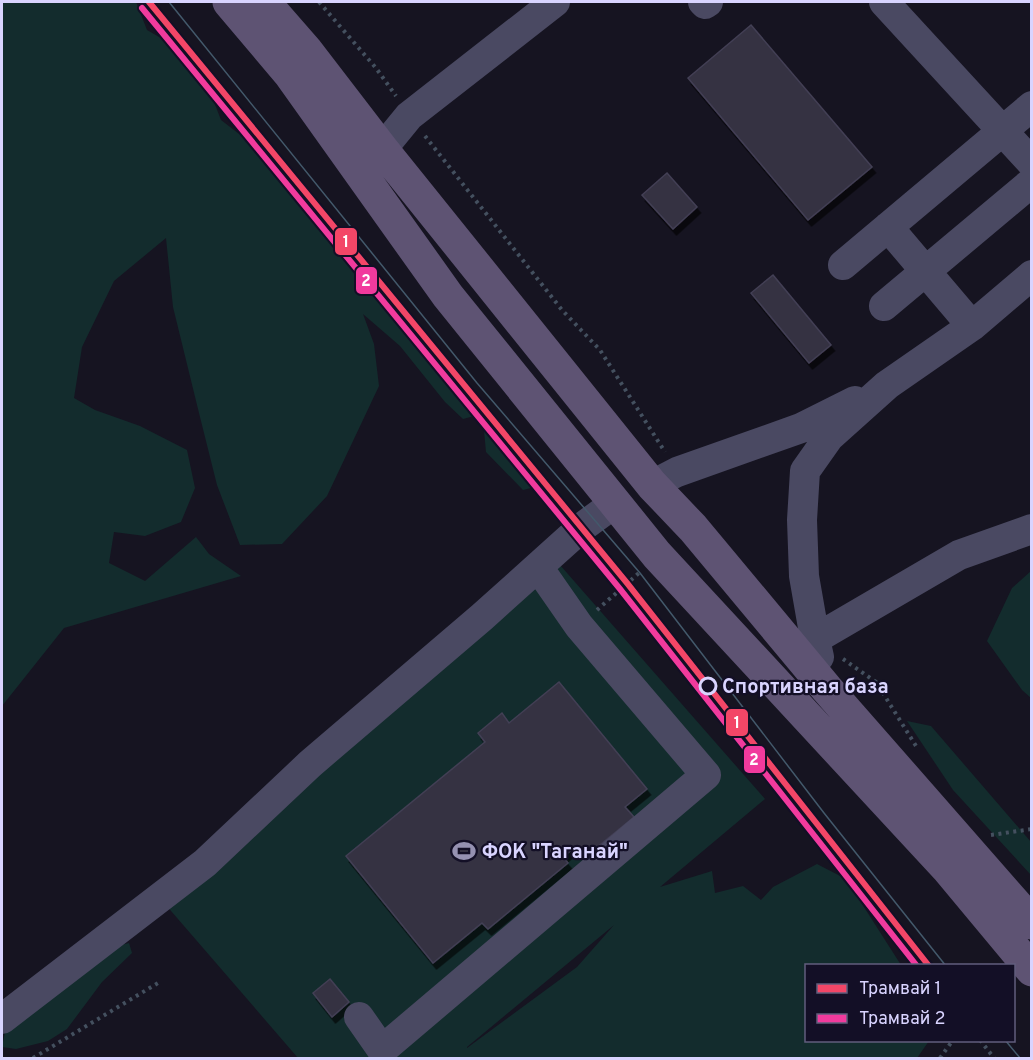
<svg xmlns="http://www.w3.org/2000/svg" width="1033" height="1060" font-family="Overpass,sans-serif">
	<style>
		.green { fill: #132c2d; fill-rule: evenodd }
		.building { fill: #343243; stroke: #433f54; stroke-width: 1.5; filter: url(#shadow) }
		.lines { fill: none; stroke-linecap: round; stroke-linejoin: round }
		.path { stroke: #44505f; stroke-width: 4; stroke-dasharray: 3 4.5; stroke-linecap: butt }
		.minor { stroke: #4a4962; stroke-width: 30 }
		.major { stroke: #5e5373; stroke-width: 33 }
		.tram { stroke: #43596b; stroke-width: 1.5 }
		.tram-1-casing { stroke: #130f26; stroke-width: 10 }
		.tram-2-casing { stroke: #130f26; stroke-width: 10 }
		.tram-1 { stroke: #f34667; stroke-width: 6 }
		.tram-2 { stroke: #f13a9d; stroke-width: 6 }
		.stop-dot { fill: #130f26; stroke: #d9d4ff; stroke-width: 3 }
		.labels { text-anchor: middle; stroke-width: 4.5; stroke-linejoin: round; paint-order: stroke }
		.stop-label { font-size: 20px; font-weight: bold; fill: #d9d4ff; stroke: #130f26; text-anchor: start }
		.poi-label { font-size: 20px; font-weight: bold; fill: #d9d4ff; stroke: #130f26; text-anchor: start }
		.line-badge { stroke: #130f26; stroke-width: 2 }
		.badge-label { font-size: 16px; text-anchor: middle; font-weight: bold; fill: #fff }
	</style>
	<defs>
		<filter id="shadow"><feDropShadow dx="3.5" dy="6" stdDeviation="0" flood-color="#0009"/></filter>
	</defs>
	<rect width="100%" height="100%" fill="#161421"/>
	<path class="green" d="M2 2H136L147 30 178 48 202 71 221 120 260 150 539 486 523 490 486 452 484 430 474 416 463 419 445 402 400 346 363 314 374 344 379 386 327 496 282 544 240 545 217 485 199 413 173 307 166 238 114 281 82 347 74 398 95 410 140 426 187 450 195 488 181 522 145 536 114 532 109 563 145 581 196 537 209 554 241 576 64 628 2 706Z
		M560 565 765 799 660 887 712 871 715 893 743 886 761 900 773 887 817 864 846 879 901 965 806 966V1040L929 1041 917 1058H298L165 904ZM614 925 577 967 467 1048V1047Z
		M1031 571V698L1022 690 987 641 1012 588Z
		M907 721 931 726 1031 842V875L953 790Z
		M129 943 132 953 102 982 67 1029 48 1041 16 1049 2 1047 5 1032 113 947Z"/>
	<path class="building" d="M751 25 872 167 808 220 688 78Z
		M667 173 697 207 673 229 642 195Z
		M773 275 831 345 809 363 751 293Z
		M559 682 647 789 625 807 634 817 584 858 575 847 563 857 568 863 488 929 482 923 433 963 346 856 485 742 478 733 502 713 509 723Z
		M330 979 349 1002 332 1017 313 993Z"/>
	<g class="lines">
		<path class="path" d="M319 2 376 68 396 96
			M425 136 562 310 600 350 665 452
			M597 610 639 573
			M843 659 876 682 916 746
			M991 835 1032 829
			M814 836 921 966
			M980 1040 994 1058
			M33 1058 158 983
			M940 1058 953 1040"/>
		<path class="minor" d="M703 2 705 4 708 2
			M884 2 1032 163
			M382 149 409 116 555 2
			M888 227 972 326
			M843 265 1032 106
			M884 306 1032 182
			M652 485 677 472 801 428 855 401
			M815 639 804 576 802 520 805 471 829 437 887 385 972 326 1032 275
			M819 657 815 639 959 555 1032 529
			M359 1017 382 1050 706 775 579 626 538 567
			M2 1019 205 863 310 764 482 617 581 528 615 503"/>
		<path class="major" d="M229 2 289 73 448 296 657 555 947 868 1032 970
			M264 2 306 50 382 149 652 485 693 528 827 689 1032 923"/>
		<path class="tram" d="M169 2 477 383 640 573 824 813 946 966
			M1005 1040 1020 1058"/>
		<g class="tram-1-casing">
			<path id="tram-1" d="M149 2 627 583 929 966"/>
		</g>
		<g class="tram-2-casing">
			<path id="tram-2" d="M142 8 620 589 917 966"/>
		</g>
		<use href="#tram-1" class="tram-1"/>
		<use href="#tram-2" class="tram-2"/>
	</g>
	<defs>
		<g id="stadium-bare" transform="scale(1.8)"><path d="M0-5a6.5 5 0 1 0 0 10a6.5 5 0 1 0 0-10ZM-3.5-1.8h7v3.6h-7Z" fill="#9591b1" stroke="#130f26" stroke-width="2.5" paint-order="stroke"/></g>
	</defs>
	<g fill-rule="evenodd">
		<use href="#stadium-bare" x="464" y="851"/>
	</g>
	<circle class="stop-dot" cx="708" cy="686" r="8"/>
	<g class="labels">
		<g class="stop-label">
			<text x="722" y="693">Спортивная база</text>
		</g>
		<g class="poi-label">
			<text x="482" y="858">ФОК "Таганай"</text>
		</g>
	</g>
	<g class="line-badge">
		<rect x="334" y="227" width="24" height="29" rx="6" fill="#f34667"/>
		<rect x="355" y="266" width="23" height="29" rx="6" fill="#f13a9d"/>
		<rect x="725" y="708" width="24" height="29" rx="6" fill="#f34667"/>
		<rect x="743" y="745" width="23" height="29" rx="6" fill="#f13a9d"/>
	</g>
	<g class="badge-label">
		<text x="346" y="247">1</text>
		<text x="366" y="286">2</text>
		<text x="737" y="728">1</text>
		<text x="754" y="765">2</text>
	</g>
	<rect width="1033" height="1060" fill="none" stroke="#d9d4ff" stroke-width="6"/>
	<rect x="805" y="964" width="210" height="78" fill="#130f26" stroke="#625e7d" stroke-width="1.5"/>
	<rect x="817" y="984" width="30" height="9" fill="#f34667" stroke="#625e7d" stroke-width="1.5"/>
	<text x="859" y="994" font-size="18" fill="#d9d4ff">Трамвай 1</text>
	<rect x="817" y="1014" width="30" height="9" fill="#f13a9d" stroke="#625e7d" stroke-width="1.5"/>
	<text x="859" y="1024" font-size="18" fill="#d9d4ff">Трамвай 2</text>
</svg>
